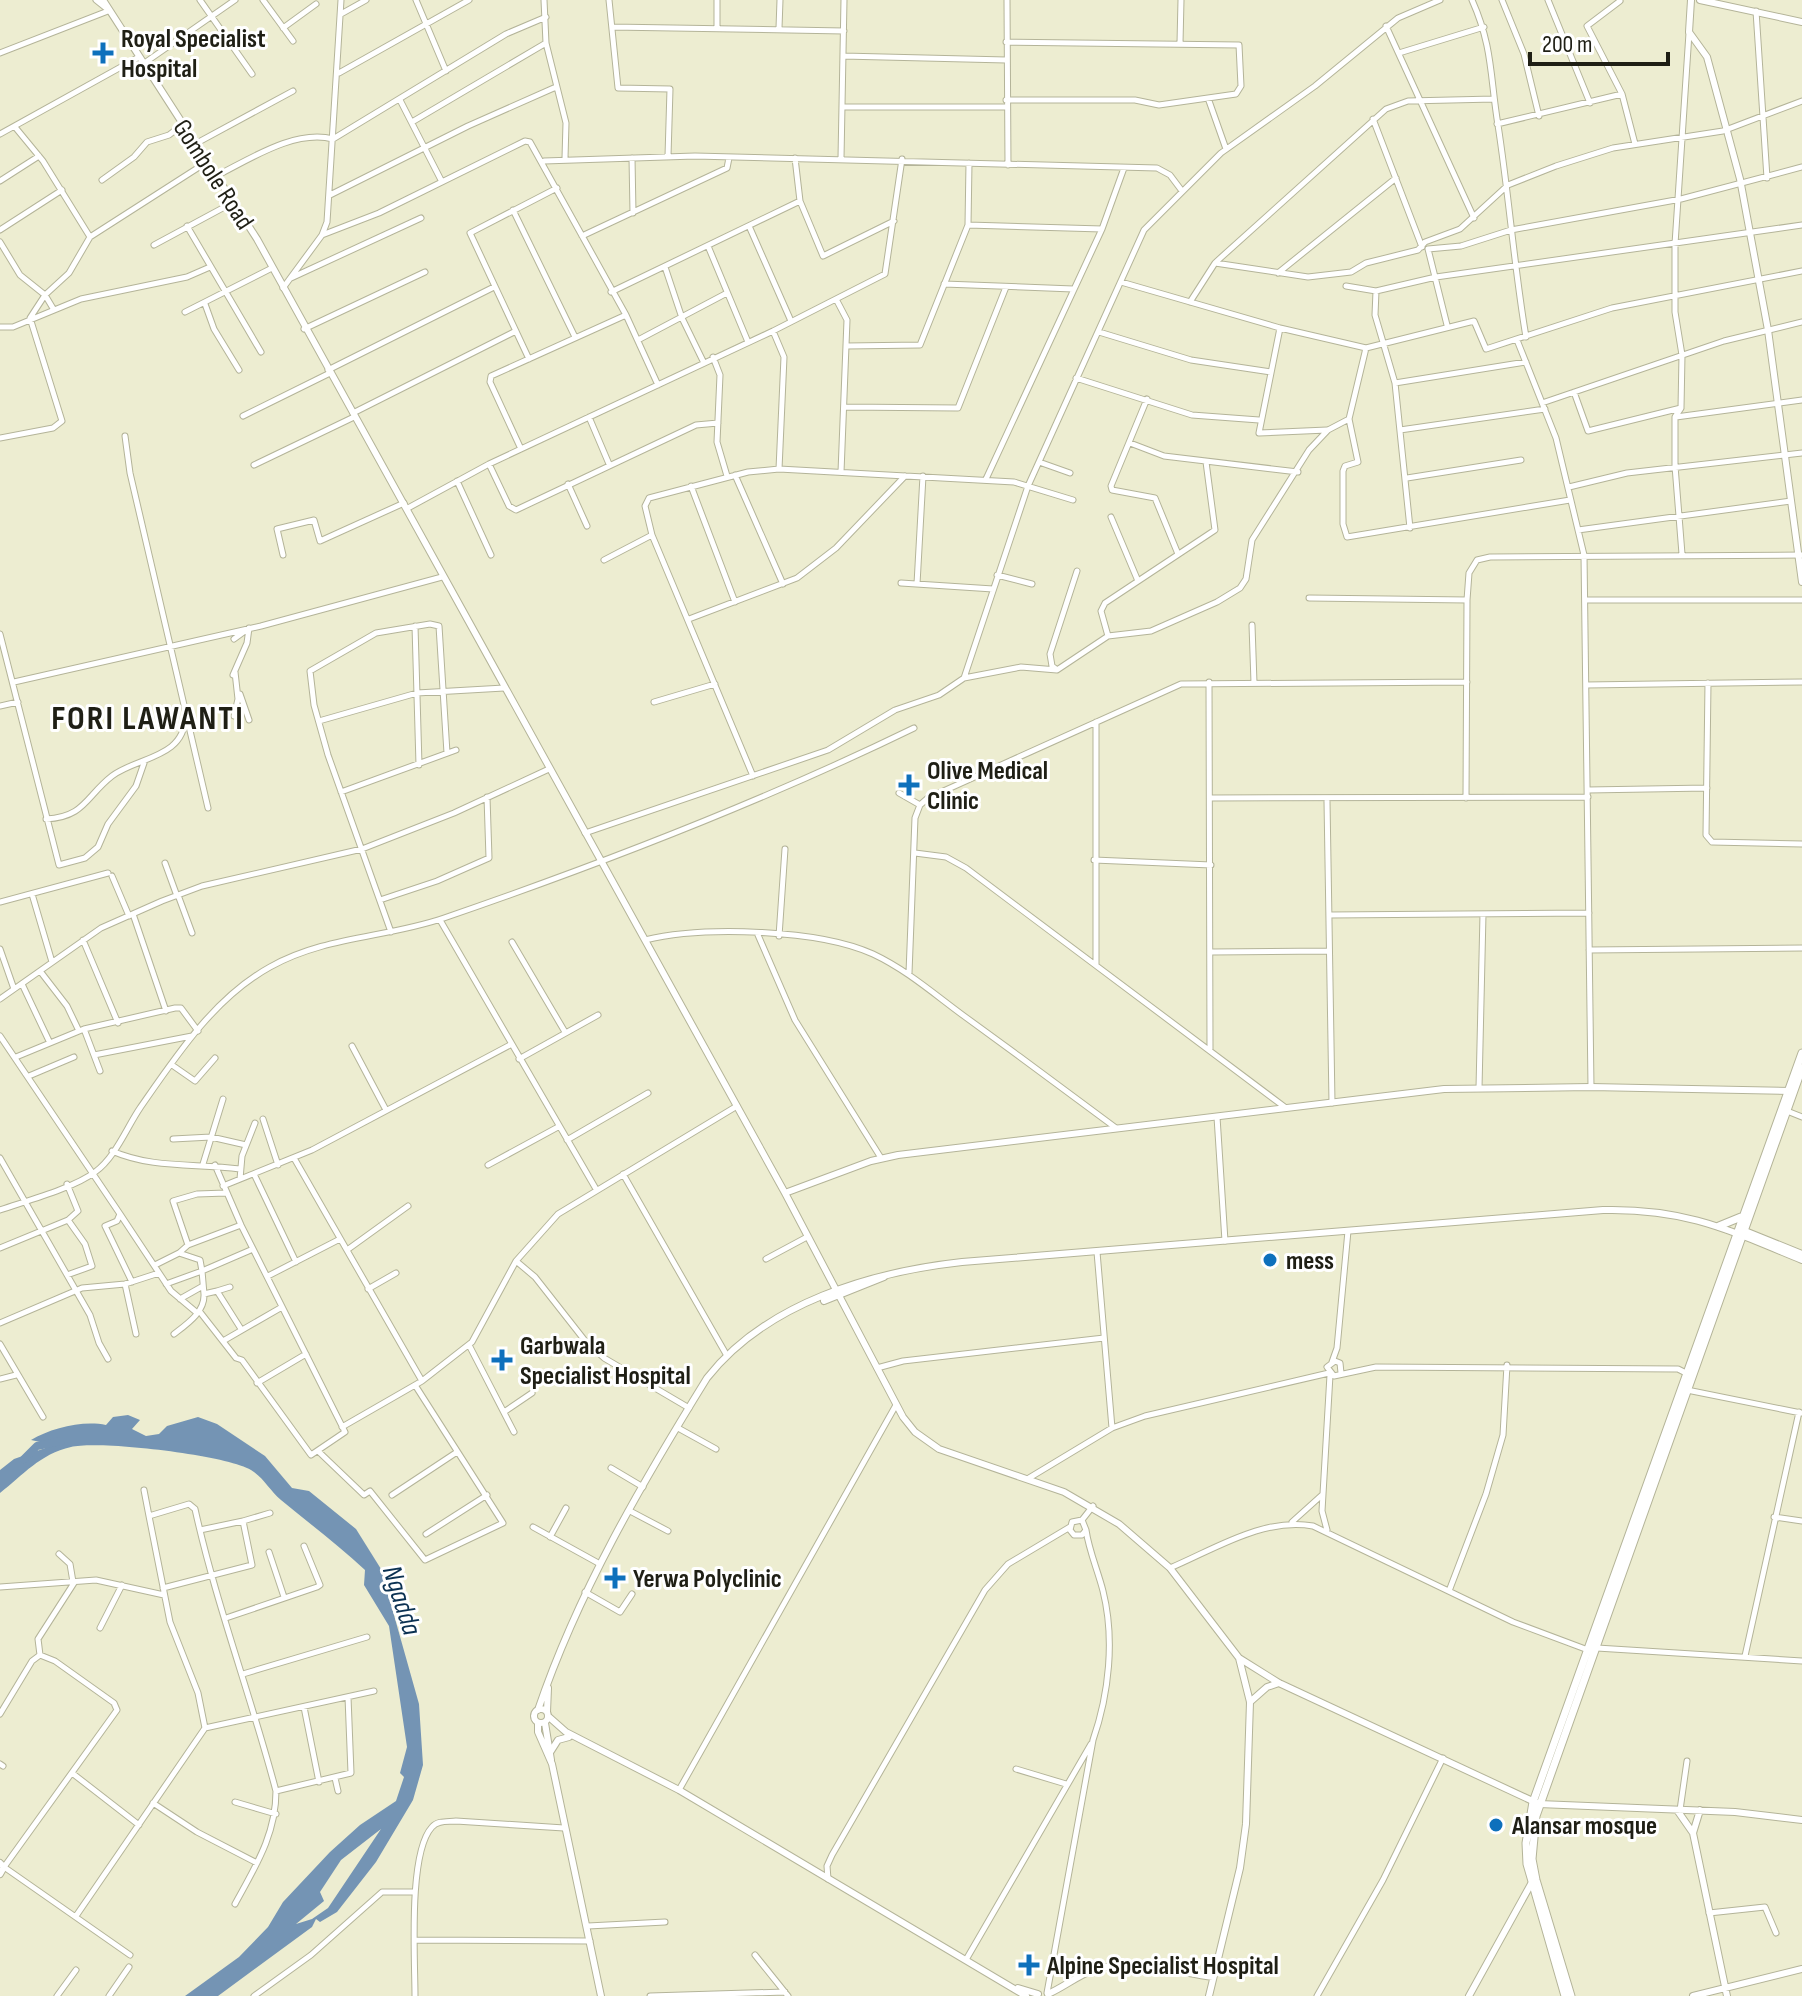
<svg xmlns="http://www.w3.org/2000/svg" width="1802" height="1996" font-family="'Sofia Sans Condensed',sans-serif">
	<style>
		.water { fill: #7494b4; fill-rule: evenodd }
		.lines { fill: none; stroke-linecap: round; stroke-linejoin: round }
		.river { stroke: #7494b4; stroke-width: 8 }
		.minor-casing { stroke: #b4b499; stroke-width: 7 }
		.tertiary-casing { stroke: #b4b499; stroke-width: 8 }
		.secondary-casing { stroke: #b4b499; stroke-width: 9 }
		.minor { stroke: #fff; stroke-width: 5 }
		.tertiary { stroke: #fff; stroke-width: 6 }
		.secondary { stroke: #fff; stroke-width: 7 }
		.poi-dot { fill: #0e70bc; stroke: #fff; stroke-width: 3 }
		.labels { text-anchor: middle; stroke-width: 6; stroke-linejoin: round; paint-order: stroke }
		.poi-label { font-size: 26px; font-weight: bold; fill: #1f1f15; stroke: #fff; text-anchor: start }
		.street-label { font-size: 26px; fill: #1f1f15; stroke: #fff }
		.water-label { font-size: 28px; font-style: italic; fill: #0b3152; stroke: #fff }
		.district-label { font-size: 34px; font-weight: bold; letter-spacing: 2px; fill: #1f1f15; stroke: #fff }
	</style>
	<rect width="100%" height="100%" fill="#ededd1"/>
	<path class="water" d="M128 1415 140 1420 132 1429 146 1436 159 1434 167 1426 198 1417 217 1424 265 1456 292 1488 309 1491 356 1529 381 1569 419 1704 423 1765 413 1800 376 1862 337 1912 320 1922 316 1919 312 1927 218 1996H185L239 1957 268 1927 283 1902 330 1852 360 1825 396 1801 404 1777 400 1773 407 1747 389 1626 364 1585 365 1570C339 1546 309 1523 281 1500 270 1491 264 1478 251 1470 227 1455 99 1440 71 1447 40 1454 23 1475 0 1493V1470L14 1459 54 1445 31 1440C51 1428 83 1420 106 1425L113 1417ZM381 1829 328 1908 312 1919 296 1924 324 1901 320 1892 341 1860Z"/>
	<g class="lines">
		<path class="river" d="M24 1459 37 1446 61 1441"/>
		<g class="minor-casing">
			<path id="minor" d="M96 0 106 8
				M200 0 252 74
				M263 0 293 41
				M416 0 446 71
				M544 0 546 43 566 123 565 158
				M609 0 618 88 670 89 668 156
				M717 0V27
				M1007 0 1008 165
				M1472 0C1493 47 1490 77 1498 125 1509 196 1514 266 1526 337
				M1502 0 1524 54 1539 116
				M1548 0 1590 103
				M1620 1 1587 26 1622 94 1635 144
				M1756 11 1767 178
				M341 14 366 0
				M1386 26 1474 218
				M612 27 844 31
				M283 28 316 4
				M779 28 780 0
				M1180 43 1181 0
				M0 53 108 11
				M1399 53 1484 27
				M843 56 1006 60
				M143 64 235 0
				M339 73 469 0
				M1208 98 1226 149
				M400 100 442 182
				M1006 100H1135L1159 105 1236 94 1241 86 1239 45 1006 42
				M843 107H1006
				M1373 119 1422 247
				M412 122 546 43
				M1497 124 1622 94
				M15 127 43 161 90 237
				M0 134 139 57
				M195 144 293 91
				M632 158 633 213
				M795 158 800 201 823 256 894 221
				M841 158 844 0
				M544 161 695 156 1157 168 1170 175 1182 191
				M216 176C250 159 295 129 333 139L506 34 546 17
				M102 180 134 157 147 142 169 135 182 125
				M0 181 39 156
				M330 195 468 126 556 87
				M513 210 575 337
				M968 225 1102 229
				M187 226 261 352
				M749 226 791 321
				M0 230 62 190
				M322 235 379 213 525 141 530 142 626 315 658 385
				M582 236 727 168 729 158
				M0 242 20 275 45 295 54 310
				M154 245 232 203
				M708 246 748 342
				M1428 249 1461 246 1511 230 1681 199 1802 167
				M1428 249 1447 325
				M1216 262 1386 109 1408 101 1494 99
				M665 267 682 318 703 361
				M1278 273 1396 178
				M291 278 421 218
				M1121 282 1280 328 1366 348 1474 321 1486 349 1612 308 1802 271
				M944 284 1073 289
				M1346 286 1376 291 1375 315 1395 383 1410 528
				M283 288 322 235 327 222 341 0
				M1376 291 1436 277 1802 225
				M611 292 800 201
				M836 299 847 320 841 472
				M1190 302 1215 263 1308 277 1351 272 1366 263 1418 250 1425 242 1460 229 1508 185 1556 166 1613 148 1723 131 1802 101
				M205 304 214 329 239 370
				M185 312 272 268
				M0 327H13L81 299 187 277 210 267
				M1280 328 1259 433 1327 430
				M304 329 425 272
				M773 331 784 357 779 469
				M1099 332 1191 360 1271 372
				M638 340 727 293
				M1517 340 1556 438 1584 555 1591 1087
				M847 346 920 345 968 225 969 163
				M713 357 720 375 717 442 727 476
				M529 359 470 233 557 188
				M328 370 494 287
				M1076 378 1192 415 1259 420
				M1395 383 1526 362
				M1574 392 1588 431 1681 408
				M1147 399 1111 486 1112 490 1155 498 1178 554
				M1542 403 1724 341 1802 322
				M844 407 958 408 1006 287
				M353 413 516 331
				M243 416 330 373
				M589 417 609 464
				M1676 417 1802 400
				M1349 419 1358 462 1345 466 1343 471V524L1347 537 1570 500
				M1400 430 1545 409
				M125 436 130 473 208 808
				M0 438 53 428 62 421 30 318 45 295 69 273 90 237 207 162
				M1130 443 1164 456 1298 472
				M521 449 490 382 491 376 626 315
				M1039 462 1070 473
				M489 464 509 506 516 510 696 425 718 423
				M254 465 354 417
				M735 475 783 584
				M1407 478 1521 460
				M986 479 1102 229 1124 168
				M457 481 491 555
				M568 484 587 526
				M691 486 735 602
				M1569 487 1627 473 1802 453
				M408 508 489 464 773 331 885 274 902 159
				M1111 517 1138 581
				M1578 530 1791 501
				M1682 554 1675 466V417L1681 408 1682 355 1675 312V244L1689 33
				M283 555 277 529 314 520 320 541 404 503
				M604 560 652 535
				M997 575 1032 584
				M901 583 993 589
				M917 584 923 476
				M1309 598 1467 600
				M1585 600H1802
				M689 619 797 578 836 548 905 476
				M1252 625 1254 683
				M415 626 419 765
				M0 634 59 865 85 858 98 847 108 824 136 786 144 763
				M1108 636 1101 611 1105 603 1215 530 1206 462
				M234 639 245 631
				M1056 669 1052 666 1050 654 1077 571
				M233 675 247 643 249 628
				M964 678 1028 486 1144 230 1221 153 1315 86 1398 18 1440 0
				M14 682 261 626 442 577
				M1209 682 1210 1049
				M1708 683 1706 835 1712 842 1802 844
				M1586 685 1802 682
				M240 694 249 720
				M654 702 715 684
				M0 706 18 702
				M234 716 238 699 235 672
				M319 721 417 693 504 688
				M1096 722V964
				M753 776 652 535 645 506 649 498 748 472 779 469 1014 482 1073 500
				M1588 790 1707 788
				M341 792 456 750
				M899 793 920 805
				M1210 798 1588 797
				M1466 798 1467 600 1469 573 1477 560 1490 557 1802 555
				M1327 801 1332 1103
				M46 819C85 817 86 796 112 776 137 757 185 758 185 717
				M585 833 828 750 895 710 939 695 964 678 1021 667 1057 670 1108 636 1151 631 1217 602 1240 588 1246 579 1252 540 1309 450 1328 430 1349 419 1366 348
				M915 853 946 857 966 868 1286 1108
				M1094 860 1211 865
				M165 863 177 896
				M112 876 129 916
				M32 894 52 962
				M178 895 192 933
				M380 900 437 881 489 858 487 797
				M0 902 108 873
				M133 914 166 1011
				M1329 915 1589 913
				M440 920 596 1189
				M391 932 328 755 314 705 310 671 376 633 430 624 439 626 447 753
				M758 935 795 1020 881 1158
				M779 936 785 849
				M83 940 118 1023
				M645 940C703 926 818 929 873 954 907 970 934 994 964 1016 1015 1053 1065 1090 1116 1128
				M512 942 565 1032
				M0 949 14 989
				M1589 950 1802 948
				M1212 952 1328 951
				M40 971 67 1006 79 1031
				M909 973 915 818 920 805 928 798 1181 684 1467 682
				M22 984 49 1041
				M0 999 101 928 162 901 202 886 362 849 454 813 549 769
				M84 1029 100 1071
				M0 1036 120 1214 117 1221 105 1226 132 1282
				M352 1046 386 1110
				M94 1055 192 1036
				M16 1057 84 1029 175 1008H181L198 1031
				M519 1059 598 1015
				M172 1065 195 1081 215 1058
				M29 1076 74 1057
				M1479 1088 1483 914
				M1787 1111 1802 1117
				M1217 1117 1225 1241
				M263 1119 278 1165
				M173 1139 211 1137 246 1145
				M567 1140 648 1093
				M112 1151C153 1169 196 1163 240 1169
				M0 1158 90 1315 99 1343 108 1359
				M294 1158 422 1381 472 1342 516 1261 558 1214 737 1106
				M203 1164 223 1099
				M488 1165 558 1127
				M254 1174 296 1262
				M623 1174 726 1354
				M240 1179 242 1156 255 1123
				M223 1186 312 1150 510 1045
				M0 1210C26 1201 74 1188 95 1172 115 1158 127 1127 140 1108 176 1056 214 998 270 967 325 936 386 938 444 918 604 863 762 802 914 728
				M120 1214 171 1291 196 1312H200L236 1358 242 1360 311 1455 345 1432 241 1225 215 1165
				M188 1245 173 1201 197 1194 226 1193
				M0 1248 68 1220 78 1211 67 1184
				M347 1250 408 1206
				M1097 1252 1112 1428
				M179 1253 188 1245 241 1225
				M766 1259 807 1237
				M516 1261 535 1277 586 1342 604 1358 689 1408
				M155 1265 179 1253 200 1260 202 1271 166 1284
				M67 1275 92 1266 85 1244 68 1220
				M268 1276 340 1239
				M125 1284 136 1334
				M368 1289 396 1273
				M217 1291 230 1287
				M180 1299 203 1286
				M0 1323 82 1288 125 1284 159 1273
				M241 1329 217 1291 204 1294 202 1271 253 1249
				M174 1334C187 1324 205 1312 204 1294
				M223 1341 282 1307
				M0 1344 43 1417
				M469 1345 514 1432
				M1332 1362 1337 1348 1348 1231
				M877 1368 903 1361 1104 1338
				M1341 1373 1340 1363 1335 1361 1327 1367 1334 1376 1376 1367 1678 1369 1688 1374
				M0 1379 16 1375
				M257 1383 306 1354
				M1687 1390 1801 1413
				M504 1412 532 1393
				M342 1427 422 1381
				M678 1428 716 1449
				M318 1451 364 1495 370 1491 425 1560 503 1523 415 1385
				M611 1468 643 1487
				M1029 1478 1112 1428 1145 1416 1329 1373
				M144 1490 149 1516
				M392 1495 457 1452
				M630 1511 668 1531
				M1774 1517 1802 1521
				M1082 1520 1086 1530 1082 1535H1074L1070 1530 1072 1522 1082 1520 1093 1506
				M243 1521 270 1513
				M1292 1522 1322 1495
				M533 1527 600 1564
				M1327 1530 1322 1511 1330 1375
				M426 1534 487 1495
				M550 1537 566 1508
				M269 1552 284 1597
				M59 1554 70 1564 73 1582
				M1170 1568C1215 1549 1264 1517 1313 1526L1513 1622 1588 1650
				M0 1587 96 1580 164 1595
				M163 1588 252 1565 243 1521 200 1530
				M1449 1591 1486 1494 1503 1435 1507 1365
				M585 1592 620 1612 632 1594
				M226 1618 317 1587 320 1585 304 1546
				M100 1628 122 1585
				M1597 1648 1802 1661
				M40 1655 55 1661 114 1703 117 1710 4 1867 130 1955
				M40 1655 38 1639 74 1583
				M1745 1656 1799 1412
				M243 1674 367 1637
				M304 1707 319 1782
				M0 1714 32 1661 40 1655
				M205 1728 198 1693 170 1622 149 1516 189 1504 195 1509C216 1604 251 1696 276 1791 276 1835 255 1867 235 1904
				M0 1764 3 1766
				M1016 1769 1066 1784
				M72 1773 139 1825
				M335 1778 338 1791
				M679 1790 896 1405
				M276 1791 351 1773 348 1697
				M235 1802 276 1814
				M153 1803 197 1832 257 1863
				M1680 1810 1687 1761
				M828 1879 827 1866 832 1855 985 1590 1008 1564 1070 1527
				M1709 1913 1765 1907 1776 1933
				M76 1916 205 1728 374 1691
				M588 1926 665 1922
				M415 1940 590 1941
				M755 1955 788 1996
				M967 1958 1091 1744
				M1047 1993 1093 1740C1109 1694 1115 1639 1103 1591 1098 1571 1089 1551 1086 1530
				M57 1996 76 1970
				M109 1996 129 1967
				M254 1996 311 1955 382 1892H415
				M415 1996C415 1959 408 1853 432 1827 438 1820 448 1822 456 1821L564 1828
				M650 1996 785 1992
				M1317 1996 1383 1880 1443 1758"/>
		</g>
		<g class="tertiary-casing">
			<path id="tertiary" d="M103 0 257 239 785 1193 903 1417 915 1432 939 1449 1064 1492 1119 1524 1170 1568 1239 1658 1250 1702 1246 1824 1240 1868 1209 1996
				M1691 0 1689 32 1707 57 1740 179 1768 330 1802 582
				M1700 0 1802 22
				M785 1193 871 1161 898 1155 1444 1089 1591 1087 1791 1091
				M1740 1229 1802 1254
				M824 1301 884 1277
				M1239 1658 1279 1683 1539 1804 1735 1812 1802 1820
				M1250 1702 1267 1687 1279 1683
				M534 1716a7 7 0 1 1 14 0a7 7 0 1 1-14 0Z
				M538 1710C578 1592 642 1483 707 1378 766 1303 871 1272 962 1262L1603 1210C1685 1208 1729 1230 1802 1260
				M547 1712 548 1688
				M549 1717 566 1732 679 1790 1026 1996
				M538 1723V1732L552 1764 601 1996
				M545 1723 551 1760
				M551 1751 558 1740 569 1737
				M1677 1810 1693 1833 1727 1996
				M1693 1833 1700 1810
				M0 1863 4 1867 0 1874
				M1018 1988 1038 1994
				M1048 1994C1064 1987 1077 1976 1093 1970 1131 1958 1175 1972 1213 1977
				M1469 1996 1531 1884
				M1693 1996 1802 1969"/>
		</g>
		<g class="secondary-casing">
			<path id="secondary" d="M1719 1226 1741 1217
				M1565 1996 1527 1864 1526 1843 1533 1802 1802 1053
				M1571 1996 1536 1880 1532 1859 1536 1816 1802 1068"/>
		</g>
		<use href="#minor" class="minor"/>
		<use href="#tertiary" class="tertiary"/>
		<use href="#secondary" class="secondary"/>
	</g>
	<g class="poi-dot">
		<path d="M99 41h8v8h8v8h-8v8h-8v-8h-8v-8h8z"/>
		<path d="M905 773h8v8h8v8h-8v8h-8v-8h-8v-8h8z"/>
		<circle cx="1270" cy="1260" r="8"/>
		<path d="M498 1348h8v8h8v8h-8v8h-8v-8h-8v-8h8z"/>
		<path d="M611 1566h8v8h8v8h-8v8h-8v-8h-8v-8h8z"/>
		<circle cx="1496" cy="1825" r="8"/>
		<path d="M1025 1953h8v8h8v8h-8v8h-8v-8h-8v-8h8z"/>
	</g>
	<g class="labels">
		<g class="poi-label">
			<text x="121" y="47">Royal Specialist<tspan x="121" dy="30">Hospital</tspan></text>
			<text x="927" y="779">Olive Medical<tspan x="927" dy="30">Clinic</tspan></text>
			<text x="1286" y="1269">mess</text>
			<text x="520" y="1354">Garbwala<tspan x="520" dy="30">Specialist Hospital</tspan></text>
			<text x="633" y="1587">Yerwa Polyclinic</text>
			<text x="1512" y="1834">Alansar mosque</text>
			<text x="1047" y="1974">Alpine Specialist Hospital</text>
		</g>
		<g class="street-label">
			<text transform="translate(214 174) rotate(57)" y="9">Gombole Road</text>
		</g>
		<g class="water-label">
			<text transform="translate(403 1600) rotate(72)" y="10">Ngadda</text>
		</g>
		<g class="district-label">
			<text x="148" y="729">FORI LAWANTI</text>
		</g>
	</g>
	<path d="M1530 52v12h138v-12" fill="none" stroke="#1f1f15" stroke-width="4"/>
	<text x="1542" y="52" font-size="24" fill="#1f1f15" stroke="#ffffff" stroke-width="6" paint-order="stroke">200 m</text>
</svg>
